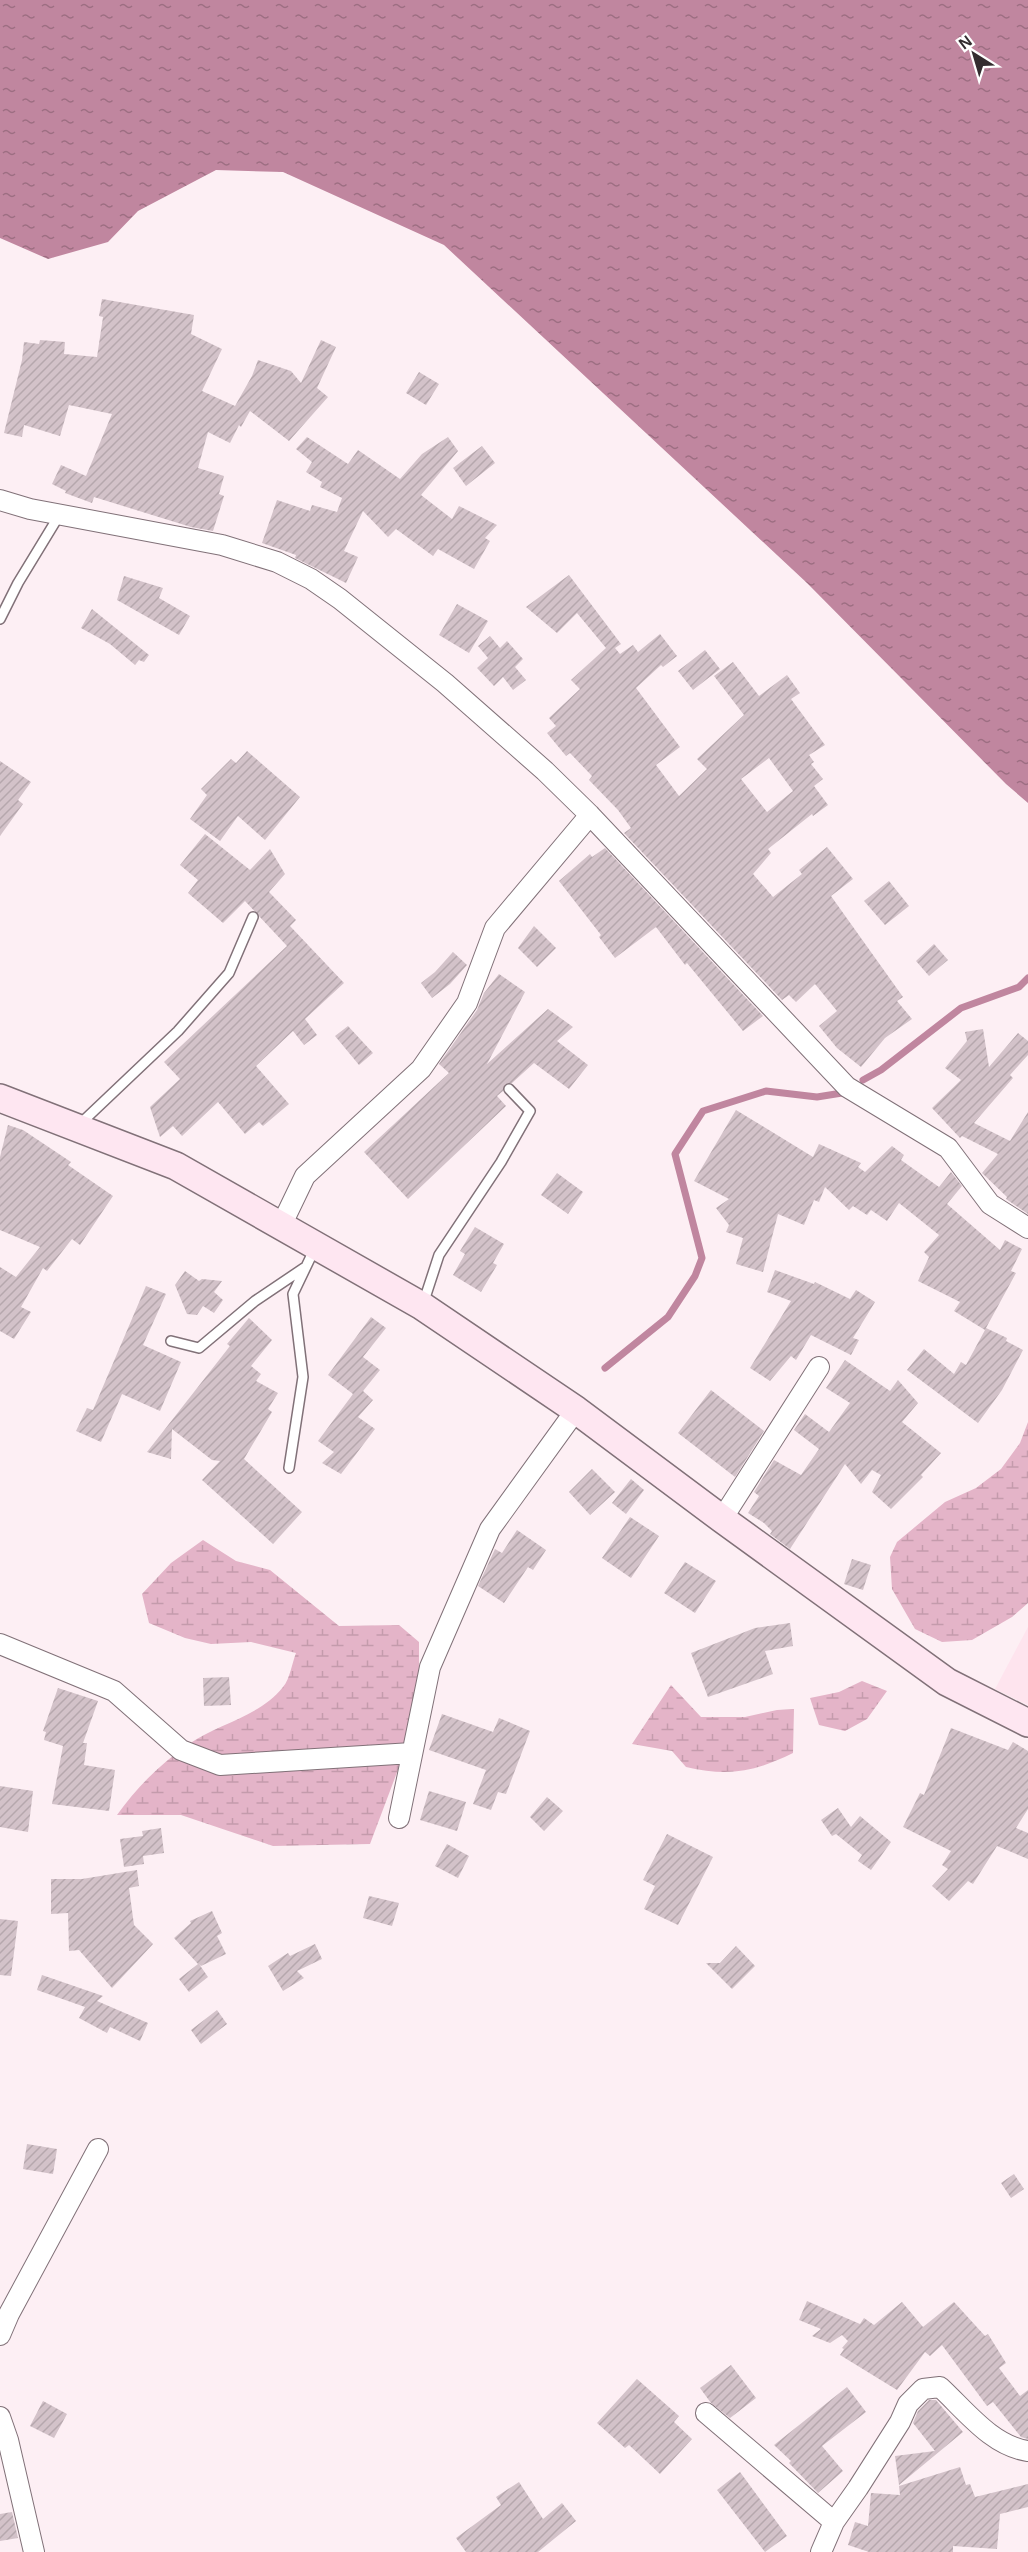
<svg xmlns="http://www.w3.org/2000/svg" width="1028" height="2552" font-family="Helvetica,sans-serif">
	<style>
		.built { fill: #fee4ee }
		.wetland { fill: url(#wetland-marsh) }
		.water { fill: url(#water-ripples) }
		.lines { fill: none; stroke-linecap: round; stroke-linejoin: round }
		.stream { stroke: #c0869f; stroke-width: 7 }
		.building { fill: url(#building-hatch); fill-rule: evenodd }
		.lane-casing { stroke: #817178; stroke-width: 12 }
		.street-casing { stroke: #817178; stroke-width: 22 }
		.secondary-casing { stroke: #817178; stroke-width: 30 }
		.lane { stroke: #fff; stroke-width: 9 }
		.street { stroke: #fff; stroke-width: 20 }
		.secondary { stroke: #fee6f1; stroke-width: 27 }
	</style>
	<defs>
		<pattern id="wetland-marsh" width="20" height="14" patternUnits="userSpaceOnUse" patternTransform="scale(1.5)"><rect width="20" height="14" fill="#e4b4c8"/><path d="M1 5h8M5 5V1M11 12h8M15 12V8" fill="none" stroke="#c49bac"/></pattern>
		<pattern id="water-ripples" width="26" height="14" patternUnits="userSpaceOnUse" patternTransform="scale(1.5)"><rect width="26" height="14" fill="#c0869f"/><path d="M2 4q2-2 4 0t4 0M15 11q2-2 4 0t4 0" fill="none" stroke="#9d6e82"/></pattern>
		<pattern id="building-hatch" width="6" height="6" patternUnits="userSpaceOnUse" patternTransform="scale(1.5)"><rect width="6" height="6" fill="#d3c2c9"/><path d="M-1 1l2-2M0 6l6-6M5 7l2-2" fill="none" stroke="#b6a7ad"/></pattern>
	</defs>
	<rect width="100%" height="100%" fill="#fdeff4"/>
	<path class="built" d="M1028 1627V1705L995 1689Z"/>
	<path class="wetland" d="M1028 1422V1603L1012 1617 972 1640 942 1642 915 1629 892 1589 890 1557 897 1542 945 1502 976 1488 1001 1469 1020 1443Z
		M203 1540 236 1561 270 1570 339 1626 399 1625 419 1642V1714L370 1844 273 1846 181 1815H117C137 1787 160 1764 189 1744 219 1723 259 1717 283 1687 290 1679 292 1663 296 1653L251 1642 211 1644 185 1638 149 1623 142 1594 171 1563Z
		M862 1681 887 1691 867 1719 845 1731 819 1725 810 1698 839 1692Z
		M671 1685 701 1717H745L777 1710 794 1709 793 1753C754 1772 729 1777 686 1767L672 1751 632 1744Z"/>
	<path class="water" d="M0 0H1028V803L1006 784 807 583 444 245 283 172 216 170 138 211 108 242 48 259 0 238Z"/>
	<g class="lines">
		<path class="stream" d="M863 1080 881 1070 961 1008 1019 987 1028 978
			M605 1368 668 1317 695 1276 702 1258 675 1154 703 1111 766 1091 817 1097 842 1093"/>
	</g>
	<path class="building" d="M102 299 194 315 191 334 222 349 202 391 235 406 252 376 258 360 291 371 301 383 321 340 336 347 317 388 328 397 289 441 250 411 241 427 239 425 230 443 208 432 198 468 224 476 219 494 224 496 213 531 191 527 94 497 92 503 65 493 66 491 52 484 61 465 86 476 112 414 69 405 60 436 24 425 22 437 4 433 22 360 24 342 39 344 40 340 65 342 64 354 97 357 103 317 99 316Z
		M419 372 439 384 426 405 406 393Z
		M307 437 348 464 358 450 400 479 422 454 448 437 458 451 421 495 452 519 459 506 497 525 485 538 490 541 474 569 438 549 433 556 396 529 388 537 363 511 344 551 358 557 346 583 295 558 296 555 262 543 277 500 310 511 312 505 337 512 342 498 320 487 322 482 306 472 312 462 296 449Z
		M482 446 495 463 466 486 453 468Z
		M569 575 621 644 615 648 620 654 633 645 638 652 660 634 677 656 663 667 661 665 636 688 680 747 656 765 679 796 707 769 697 759 744 715 714 676 733 662 759 696 787 675 800 693 791 699 825 745 809 755 814 762 811 764 823 779 814 786 828 805 813 816 812 814 768 849 771 853 753 874 773 897 802 874 799 870 827 847 853 879 831 896 903 997 897 1001 912 1019 885 1038 861 1067 837 1048 819 1026 837 1011 815 984 796 1002 789 995 782 1000 624 833 631 828 618 810 589 780 592 776 570 753 566 756 547 733 556 726 549 718 580 689 571 680 606 648 577 613 557 633 526 607ZM769 758 793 791 767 812 741 779Z
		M124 576 163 588 159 598 190 616 179 635 117 600Z
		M457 604 488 621 469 653 439 635Z
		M92 609 149 655 144 662 139 660 135 665 110 644 81 628Z
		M490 636 500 648 507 641 523 659 515 667 526 680 513 690 503 677 494 686 477 668 488 658 478 646Z
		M705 650 720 669 693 690 678 671Z
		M247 751 300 797 265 840 238 816 220 841 190 819 207 795 201 789 231 759 236 763Z
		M0 761 31 782 18 800 23 804 0 836Z
		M205 834 250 870 270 849 285 874 269 892 296 920 290 926 344 983 305 1019 317 1035 304 1045 293 1031 256 1066 289 1104 263 1126 259 1122 245 1134 218 1102 182 1136 173 1126 160 1137 150 1107 180 1079 164 1062 287 946 245 901 223 923 188 893 198 880 180 865Z
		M605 848 763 1016 743 1031 687 963 685 965 656 927 615 958 599 937 601 935 559 881 590 854 592 857Z
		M889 881 909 906 885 925 864 901Z
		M534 926 556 948 537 967 518 948Z
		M934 944 948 960 929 976 916 961Z
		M453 952 467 965 450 984 432 998 421 983 435 972Z
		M499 974 525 992 487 1064 548 1009 573 1027 557 1041 588 1065 569 1089 534 1063 512 1083 505 1084 503 1091 497 1096 506 1106 408 1199 364 1152 449 1073 439 1064 477 1010 484 993Z
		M348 1026 373 1053 359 1065 335 1036Z
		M983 1029 989 1067 1018 1033 1028 1041V1055L1010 1075 1013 1078 974 1123 1010 1141 1028 1112V1214L1006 1199 1007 1197 982 1173 998 1154 962 1136 960 1138 932 1108 961 1080 945 1068 967 1041 965 1032Z
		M736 1110 813 1157 819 1144 861 1163 858 1167 865 1172 892 1146 904 1155 901 1160 939 1187 951 1172 962 1186 947 1204 1000 1250 1005 1240 1022 1249 1011 1271 1016 1273 986 1328 1007 1338 1006 1341 1023 1350 1002 1390 978 1423 907 1370 924 1349 954 1374 961 1362 966 1365 985 1330 954 1311 960 1302 918 1281 929 1257 924 1252 939 1235 899 1203 887 1221 871 1210 867 1215 853 1206 849 1210 825 1187 819 1202 814 1200 804 1225 778 1214 763 1272 736 1264 743 1238 726 1232 729 1225 716 1208 729 1199 694 1181Z
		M8 1125 23 1130 71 1162 68 1165 113 1196 80 1245 72 1239 47 1271 43 1268 21 1307 31 1312 14 1339 0 1331V1267L16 1277 40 1247 0 1230V1157Z
		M557 1173 583 1192 568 1214 541 1195Z
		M475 1227 504 1244 493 1263 497 1265 481 1292 453 1275 465 1254 460 1251Z
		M775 1270 814 1284 815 1282 850 1299 856 1290 875 1302 853 1338 859 1340 851 1355 811 1335 796 1360 791 1356 770 1381 750 1368 791 1301 767 1292Z
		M185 1271 199 1281 202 1279 222 1281 214 1292 223 1300 214 1313 203 1306 197 1315 187 1314 175 1285Z
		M146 1286 166 1294 143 1345 181 1362 160 1411 122 1394 101 1442 76 1431 87 1408 93 1410Z
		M371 1317 386 1328 363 1357 380 1370 363 1391 373 1400 358 1417 375 1429 341 1474 322 1463 334 1452 318 1441 353 1394 328 1375Z
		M249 1318 272 1340 251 1366 261 1374 256 1381 278 1393 268 1409 272 1412 244 1459 302 1512 273 1544 202 1480 220 1461 212 1460 172 1429 171 1459 147 1452 230 1346 227 1344Z
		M845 1360 890 1391 898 1380 918 1403 902 1422 941 1453 921 1475 923 1477 891 1509 872 1492 881 1475 872 1470 861 1484 845 1464 790 1549 770 1534 772 1531 764 1523 748 1513 759 1496 754 1492 774 1460 801 1475 819 1449 794 1430 805 1414 829 1432 850 1403 826 1388Z
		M711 1390 764 1431 735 1477 678 1433Z
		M592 1469 615 1492 590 1515 569 1492Z
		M631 1479 644 1490 626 1514 612 1503Z
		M630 1517 659 1536 631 1578 602 1558Z
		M517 1530 546 1550 533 1570 528 1567 504 1603 478 1586 495 1549 502 1553Z
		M852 1559 871 1565 863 1590 844 1584Z
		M685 1562 716 1581 695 1613 664 1593Z
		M790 1623 793 1646 765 1651 773 1674 708 1697 691 1653 755 1628Z
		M229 1677 231 1705 204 1706 203 1678Z
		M58 1688 98 1701 83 1743H87L84 1765 115 1770 109 1811 52 1804 63 1746 44 1740 46 1732 43 1731Z
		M442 1714 493 1732 499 1718 530 1731 506 1794 498 1792 491 1810 473 1804 486 1770 429 1750Z
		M951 1728 1008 1750 1013 1742 1028 1751V1809L1016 1828 1028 1833V1859L997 1846 973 1884 968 1881 949 1901 932 1886 948 1869 942 1865 951 1851 903 1827 920 1793 924 1795Z
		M0 1786 33 1791 28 1832 0 1827Z
		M429 1791 466 1802 457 1831 420 1820Z
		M547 1797 563 1811 544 1831 530 1817Z
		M838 1808 851 1827 860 1816 891 1842 871 1870 858 1861 862 1855 836 1834 832 1836 821 1820Z
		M161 1828 164 1853 143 1856 144 1864 124 1867 120 1839 143 1836 142 1831Z
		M667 1834 713 1857 678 1925 644 1909 655 1886 643 1880Z
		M447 1844 469 1856 458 1878 435 1866Z
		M137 1870 139 1886 129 1888 134 1925 153 1944 112 1988 79 1950 69 1951 68 1913 51 1914V1879H82Z
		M369 1896 399 1903 392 1926 363 1918Z
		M212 1911 222 1933 217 1936 226 1954 201 1966 199 1964 208 1977 189 1992 179 1979 198 1964 174 1938 191 1923 190 1921Z
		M0 1919 18 1921 11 1976 0 1975Z
		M315 1944 322 1959 297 1971 304 1978 283 1991 268 1966 288 1953 290 1956Z
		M736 1946 755 1966 732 1989 706 1963H720Z
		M42 1975 103 1996 97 2001 148 2023 140 2041 110 2027 107 2033 79 2018 85 2007 37 1990Z
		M217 2010 227 2024 201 2044 191 2030Z
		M27 2144 57 2149 53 2174 23 2169Z
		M1014 2174 1024 2189 1011 2198 1001 2183Z
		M807 2301 860 2324 864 2318 874 2325 902 2302 923 2327 954 2302 985 2336 988 2334 1006 2363 999 2368 1020 2396 1028 2390V2439L1021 2437 993 2402 987 2406 942 2345 930 2356 925 2352 897 2390 840 2355 844 2349 842 2348 848 2341 842 2335 830 2343 812 2336 821 2329 799 2320Z
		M731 2365 756 2398 730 2418 711 2403 700 2388Z
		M637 2379 679 2416 674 2422 692 2439 660 2474 629 2445 625 2448 597 2423Z
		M847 2387 866 2412 822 2446 843 2471 818 2493 789 2463 791 2461 774 2445Z
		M929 2400H936L963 2432 899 2485 895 2456 935 2451 913 2423 918 2411Z
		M43 2401 67 2414 54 2438 30 2426Z
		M960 2467 966 2485 970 2484 975 2497 1028 2484V2507L1000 2514 997 2549 953 2546V2552H869L848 2545 855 2522 868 2526 871 2493 900 2495 899 2486Z
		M740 2472 787 2536 765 2552 717 2490Z
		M519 2482 543 2519 562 2503 576 2521 538 2552H466L456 2538 501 2505 496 2497Z
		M12 2512 18 2538 0 2541V2514Z"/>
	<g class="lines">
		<g class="lane-casing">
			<path id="lane" d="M0 619 18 583 60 514
				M80 1124 178 1031 229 973 253 917
				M423 1304 439 1255 501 1162 530 1111 509 1089
				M171 1341 199 1348 255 1301 304 1268
				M289 1468 303 1377 293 1294 315 1248"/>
		</g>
		<g class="street-casing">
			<path id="street" d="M0 500 30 509 222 545 277 562 311 579 340 599 445 683 545 771 590 815 847 1087 948 1148 990 1204 1028 1228
				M281 1226 305 1176 421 1069 467 1003 495 928 590 815
				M722 1519 819 1367
				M0 1644 114 1691 181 1750 220 1765 412 1753
				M399 1818 430 1667 490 1529 576 1410
				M0 2335 9 2314 98 2149
				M706 2413 834 2522
				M0 2417 8 2440 34 2552
				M821 2552 834 2522 858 2488 900 2422 908 2404 923 2389 940 2387C966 2411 992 2446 1028 2451"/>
		</g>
		<g class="secondary-casing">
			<path id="secondary" d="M0 1098 176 1166 422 1306 576 1410 722 1519 947 1682 1028 1723"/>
		</g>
		<use href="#lane" class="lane"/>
		<use href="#street" class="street"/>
		<use href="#secondary" class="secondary"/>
	</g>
	<g transform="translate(974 54) rotate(323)" stroke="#ffffff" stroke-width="4.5" paint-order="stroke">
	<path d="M0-4.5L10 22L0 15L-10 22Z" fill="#332c2f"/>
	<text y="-9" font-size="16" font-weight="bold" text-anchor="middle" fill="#332c2f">N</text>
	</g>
</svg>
